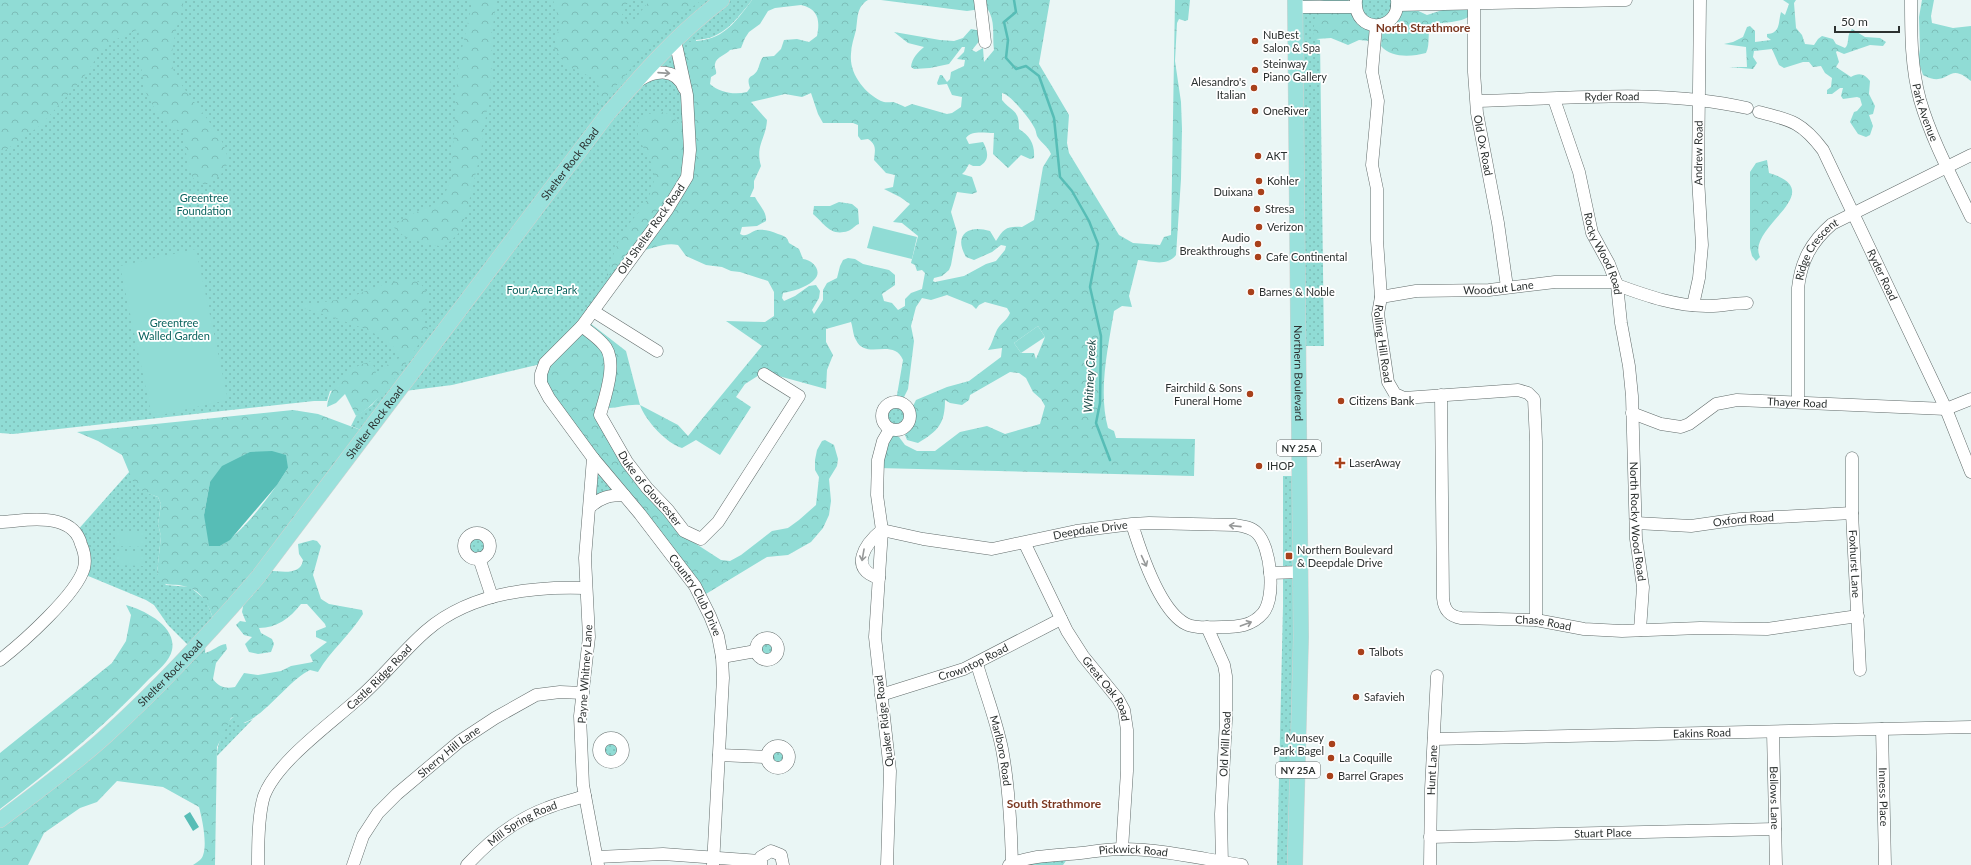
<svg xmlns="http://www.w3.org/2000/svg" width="1971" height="865" font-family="Lato,sans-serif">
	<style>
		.grass { fill: url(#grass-dots) }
		.forest { fill: url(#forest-crowns); fill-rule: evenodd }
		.garden { fill: #90dcd5 }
		.water { fill: #57bdb6 }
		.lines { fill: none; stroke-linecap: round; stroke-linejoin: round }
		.stream { stroke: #57bdb6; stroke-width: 2.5 }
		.minor-casing { stroke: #616b6a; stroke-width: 13 }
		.major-casing { stroke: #d1d2d1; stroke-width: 16 }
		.minor { stroke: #fff; stroke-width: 12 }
		.major { stroke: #9ae1dc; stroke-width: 15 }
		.oneway { stroke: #969898 }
		.poi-dot { fill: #a8411b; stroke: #fff; stroke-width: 1.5 }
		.labels { text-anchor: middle; stroke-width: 3.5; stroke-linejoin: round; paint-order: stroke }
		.shield { fill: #fff; stroke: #6b6f6e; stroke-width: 1 }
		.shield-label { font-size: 10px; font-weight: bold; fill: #2c3130 }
		.poi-label { font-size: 11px; fill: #2c3130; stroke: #fff; text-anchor: start }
		.street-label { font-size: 11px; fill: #2c3130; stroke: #fff }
		.park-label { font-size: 11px; fill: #0c645f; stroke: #fff }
		.neighbourhood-label { font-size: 12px; font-weight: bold; fill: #7b3821; stroke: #fff }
		.water-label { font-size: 12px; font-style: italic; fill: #214e4b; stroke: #fff }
	</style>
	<defs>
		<pattern id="grass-dots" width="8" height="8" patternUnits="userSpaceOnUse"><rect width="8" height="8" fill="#90dcd5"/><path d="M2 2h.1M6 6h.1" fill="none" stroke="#7cbdb7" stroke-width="1.8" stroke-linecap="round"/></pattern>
		<pattern id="forest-crowns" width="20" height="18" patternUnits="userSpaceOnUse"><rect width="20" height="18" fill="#90dcd5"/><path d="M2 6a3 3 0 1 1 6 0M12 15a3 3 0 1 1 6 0" fill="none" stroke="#7cbdb7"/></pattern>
	</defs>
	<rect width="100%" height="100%" fill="#eaf6f5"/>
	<path class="grass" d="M0 0H752C736 20 723 39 696 40L690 150 677 196 545 363 452 385 397 392 366 432 351 426 356 416 372 405 392 380 330 391 327 401H314L13 434 0 433Z
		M1295 0 1324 1 1316 39 1320 40 1324 346H1298Z
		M1356 0H1397L1396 12 1370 25Z
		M882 416a14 14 0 1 1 28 0a14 14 0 1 1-28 0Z
		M593 458 624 495 602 498 592 494Z
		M130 471C135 488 142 491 158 497L161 504 158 524 161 536 157 573 166 585 190 587 206 600 216 626 193 650 168 625 154 605 146 600 81 573 76 532Z
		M1283 476H1300L1295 865H1277L1283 606Z
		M464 546a13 13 0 1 1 26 0a13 13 0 1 1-26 0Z
		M756 649a11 11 0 1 1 22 0a11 11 0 1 1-22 0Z
		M233 717 245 723 253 719 217 756C217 746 224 724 233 717Z
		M599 750a12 12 0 1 1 24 0a12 12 0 1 1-24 0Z
		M767 757a11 11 0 1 1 22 0a11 11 0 1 1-22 0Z
		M1071 854 1063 865H1009Z"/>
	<path class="forest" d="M0 0H184C180 17 168 53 173 69 183 96 233 139 227 164 225 174 213 180 206 185 202 183 197 181 194 179 188 172 184 142 184 133L172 127 158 115 145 91 138 48 139 29 106 44 83 78 41 125 0 154Z
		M473 0H497L492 31V73L481 151 466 215 458 234 447 244 439 246 424 243 405 237 392 226 412 214 434 205 444 195 451 181 458 66Z
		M553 0H629L624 12 615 25 635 19 650 0H702L677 18 650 46 594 112 599 97 598 80 567 66 554 48 560 23Z
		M752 0H868C856 7 858 19 856 30 854 38 851 46 851 54 849 74 865 93 881 101 885 103 889 102 893 102 897 103 901 105 905 107L912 104 947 114 952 113 961 107 962 97 952 95 947 84 938 85 937 83 940 75H942L947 82 950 79 951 72 964 66 965 60 957 59 964 52 965 47H962L949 64 930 68 914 69 911 67C912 58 918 52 924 47L908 43 894 32 940 40 954 41 963 38 971 29 981 31V39L972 50 976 52 983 48 984 62 994 50C992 35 996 21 987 8L967 11 881 0H1050L1039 64 1069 115 1067 143 1069 153 1119 235 1133 243 1160 245 1164 237 1171 235 1175 0H1190L1188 20 1185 21 1179 19 1177 23 1175 61 1181 102 1182 129 1181 179 1176 255C1167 267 1151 261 1138 260L1129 296 1132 307 1122 306 1114 311C1108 348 1098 391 1108 428L1114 431 1116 438 1195 439 1194 476 878 468 882 458 886 439 892 433 899 437 905 445 917 451H935L960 432 987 426 1005 434 1040 424 1045 406 1041 399 1033 392 1026 378 1019 373 1010 372 970 395 969 400 962 405 950 403 945 400C945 424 938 431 918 443L907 440 905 435 910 427 913 406 916 400 947 387 969 381 1001 357 1002 348 988 350C992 344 993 338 996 332 999 324 1007 321 1010 313L1007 308 985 302 979 305 976 309 972 305 947 295 931 300 922 298 916 307 911 326 914 341 908 389 904 397 899 399 897 395 903 360C893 337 866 361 856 340 853 335 853 328 851 322L826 329V342L833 355 827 370 826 389 764 372 745 384 736 397 751 407 720 455 696 440 682 448C667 444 645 420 640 405 628 404 618 408 609 408L603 402 600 415 627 462 647 488 668 510 690 540 721 560 730 561 741 555 772 531 788 528 799 520 816 505 819 477 815 470V460L817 450 822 441 825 440 834 445 838 459 837 466 829 479 831 501 829 515 823 528 811 542 788 555 767 557 701 597 685 572 593 458 542 387 541 374 545 363 586 320 626 351 640 405 678 425 688 436 762 346 726 321 765 322 774 316V292L768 281 740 272 731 271 722 267 706 265 686 256 678 245C663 242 651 250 636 252L637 249 606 277C611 263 615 247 622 234 634 215 650 204 654 180 657 158 631 142 639 120 641 116 645 115 649 114 677 103 689 138 687 160 684 179 668 197 663 215L684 183 689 169 690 150 685 59 689 42C694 41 699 41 704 40 727 36 739 17 752 0ZM801 5C819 9 820 21 817 36L809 42 797 39 784 40 781 49 774 56 763 57C760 61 760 64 758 69 754 79 745 73 750 88L747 92C735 95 720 93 710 84L711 77 716 74C717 70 714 68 715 64 716 57 726 55 730 50L741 48 745 38 749 32 760 24 768 11 775 8ZM811 93 818 114 823 123H853L858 125V136L861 140 868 139C877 145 875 150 874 160L886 173 895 175 893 187 884 189 900 197 910 204 893 222 902 223 918 236 911 263 915 265 917 271 922 270 925 273 922 289 911 293 905 299V306L898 310 892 303 884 301 882 294 895 285V275L889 270 863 264 855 259 848 258 843 260 840 266 837 278 827 283 823 290V300L814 314 812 310 819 298 820 291 816 285 809 286 795 296 784 301 782 298 783 293C793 291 805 288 813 281 824 272 813 260 803 259L799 249 789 243C787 237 785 236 778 234 770 231 766 229 757 230 751 231 747 238 740 234L742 227 757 226 766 221C767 212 759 205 755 197H750L754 188V181L761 166C755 145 766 139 767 120L751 102 785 94 802 97ZM1002 93C1010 94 1030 119 1034 127 1036 130 1036 133 1037 136 1041 143 1048 146 1051 154L1043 167 1034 220 1022 227C1007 226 1004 228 996 241L990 231C968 224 953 235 966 257L974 260 992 252 1001 245 1006 246 1005 250 996 261 986 264 964 276 935 282 933 281 934 278 942 276 949 270 951 265 957 232 951 212 957 192 972 194 977 192 972 177 962 174 965 171 969 164 973 166H980C990 160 988 151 983 142L969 144 966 138C971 130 985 133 994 133L993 154 1008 168 1021 155 1030 159 1034 158C1035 144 1030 136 1019 129 1019 108 1012 113 1002 100ZM1038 326 1045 337 1036 359 1034 353H1021L1014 343Z
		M1320 0H1349L1345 4 1346 8 1371 29 1370 41 1359 40 1348 45 1331 38 1316 39 1313 36 1315 16 1324 1Z
		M1783 0H1796L1794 3 1796 28 1802 35 1805 44 1814 45 1818 39 1822 36 1833 39 1836 44 1845 48C1850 44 1846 35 1852 29L1865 37 1880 38 1886 42 1883 46 1870 45 1844 54 1837 51 1836 52 1839 62 1836 67 1851 77C1859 72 1865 74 1870 81L1869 94 1875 106 1873 114 1869 115 1873 126 1870 135 1866 137 1858 134 1850 122 1854 112 1857 111 1862 105 1860 98 1857 97 1843 99 1841 96 1843 88H1840L1832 94H1827V90L1831 87 1832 78 1825 73 1821 66 1813 67 1809 62H1803L1784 68 1779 65 1772 49 1754 51 1753 57 1757 63 1753 69 1729 67H1747L1746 47 1724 44 1733 42 1743 37 1747 27 1750 26 1755 31V42L1771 40 1767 37V34C1781 33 1778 22 1781 12L1785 15 1789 4Z
		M1922 0H1934L1931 16 1932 23 1953 28 1971 26V81C1968 79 1964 75 1960 74 1947 69 1945 87 1923 75L1918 60 1920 49 1919 17Z
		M1452 7 1470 9V16C1460 23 1444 22 1432 24 1426 33 1431 43 1426 53 1411 57 1391 58 1381 46L1382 33 1392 26 1402 10 1412 8 1427 15Z
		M1767 160 1769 173C1832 192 1745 227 1760 257L1756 261 1752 256 1750 248V172L1756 163Z
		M839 202 852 204 858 209 859 224C855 225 853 229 848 231 830 237 824 223 813 214L814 206H830Z
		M404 279 419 282C438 303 422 305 425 326L431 322C420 346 380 405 356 416L345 394 336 403 327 407C330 383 348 368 371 361L375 369 377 377 390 362 402 357C397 351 391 343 384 339 359 323 327 317 299 306L349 298 375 287Z
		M293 410 318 414 366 432 216 626C208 604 204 589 179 585 172 584 167 586 161 582L157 573 161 536 158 524 161 504 158 497 144 492 134 484 122 455 98 441 77 432ZM288 468C273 492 244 532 220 546L204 515 210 482Z
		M313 540 317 541 321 546 313 575 321 599 329 604 362 610 363 614C350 635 331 650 318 672L310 670C288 680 259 724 239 723L233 717 231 718 217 747 215 865H193C196 863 199 861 201 859 209 849 202 818 199 807L163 787 117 781 97 802 80 808 44 833 28 865H0V820L206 638 205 653C213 651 218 645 226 644L227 649 216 663 213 679C219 687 225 689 235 687L244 673 258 675 281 671 291 666 313 662 310 655 327 642 316 637V631L326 627 325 624 307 604H301C290 618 277 628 259 628L261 633 272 639 274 644 271 652 258 654 249 652 245 644 252 637 244 635 236 625 240 621 246 622 242 612 244 601 252 596 259 583 270 571C281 571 301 576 303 560L299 554 298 544Z
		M126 605C144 610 177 626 172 650 170 661 157 671 149 679 104 727 52 769 0 809V753L112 663 126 641 131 615Z"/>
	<path class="garden" d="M873 226 917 237 912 259 867 248Z
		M196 249 228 400 152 417 120 266Z
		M1038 326 1045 337 1021 353 1014 343Z
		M115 532H145V547L115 546Z
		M115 551H145V566L115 565Z"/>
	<path class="water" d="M272 451 286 455 288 468 277 485 230 540 220 546H209L204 515 210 482 222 466 250 452Z
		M190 812 199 827 193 831 184 816Z"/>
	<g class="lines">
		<path class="stream" d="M1014 0 1016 12 1004 22 1008 40 1006 58 1016 69 1026 66 1039 76 1054 118 1060 177 1072 191 1089 221 1098 244 1090 287 1101 336 1100 403 1096 423 1110 460"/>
		<g class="minor-casing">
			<g id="minor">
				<path d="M980 0 985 42"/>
				<path d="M1356 0C1353 35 1401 32 1397 0"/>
				<path id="s1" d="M1911 0C1911 34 1911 67 1920 100 1932 141 1953 179 1971 217"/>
				<path id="s2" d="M1474 3V72L1477 113 1498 223 1507 287"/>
				<path d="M1397 5 1626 0"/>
				<path d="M1295 7H1355"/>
				<path id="s3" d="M1376 26 1372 72 1378 101 1372 165 1377 189V240L1381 297 1378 314 1388 382 1395 394 1404 398 1518 390 1528 393 1534 399 1536 441V620"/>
				<path id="s4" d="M675 40 687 95 690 150 687 177 667 210 582 326 545 363 541 374V383L549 398 593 458 640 514 695 586 710 616 718 636 722 657 723 678 713 865"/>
				<path d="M640 80C656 70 676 68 684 88"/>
				<path id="s5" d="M1554 99 1579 172 1592 233 1609 264 1617 285 1621 323 1629 366 1632 396 1636 539 1643 587 1640 630"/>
				<path id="s6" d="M1477 101C1566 99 1659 88 1747 108"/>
				<path id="s7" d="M1759 112C1791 120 1802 122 1823 150L1946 409 1971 472"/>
				<path d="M1617 285C1647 296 1678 307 1710 306 1722 306 1734 303 1747 303"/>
				<path id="s8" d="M1381 297 1416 291 1489 290 1555 282H1616"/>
				<path id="s9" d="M1693 305 1699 278 1702 245 1698 178 1700 0"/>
				<path d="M593 311 657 351"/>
				<path id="s10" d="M582 326C589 332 597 337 603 344 619 359 605 397 600 415L627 462 647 488 668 510 684 531 701 539 718 522 799 396 764 374"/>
				<path id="s11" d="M1441 395 1443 598C1444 610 1449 616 1461 618L1536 620 1584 629 1622 631 1700 628 1767 629 1858 616"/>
				<circle cx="896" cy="416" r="14"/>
				<path id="s12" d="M1798 402V288C1801 261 1811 242 1832 224L1971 155"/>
				<path id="s13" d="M1632 413 1661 424 1681 427 1689 424 1716 404 1737 400 1946 409 1971 399"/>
				<path d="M593 458 585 558 589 637 580 716 583 785 598 865"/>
				<path id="s14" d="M1852 458V513L1860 670"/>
				<path d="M590 507C601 497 610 495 624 495"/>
				<path d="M0 522C19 521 40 517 58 522 69 525 78 532 81 544 84 551 86 560 84 568 77 594 22 643 0 660"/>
				<path id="s15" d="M1636 523 1691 526 1740 519 1852 513"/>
				<circle cx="477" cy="546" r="13"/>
				<path id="s16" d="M1025 544 1067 631 1083 656 1118 699 1124 710 1127 730V771L1122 849"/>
				<path d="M479 558 492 597"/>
				<path d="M1270 573 1301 572"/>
				<path id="s17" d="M879 578C848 569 865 544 882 530L923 539 992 549 1076 531 1132 524 1149 523 1235 525C1242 526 1251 527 1257 533 1271 547 1276 597 1263 613 1252 626 1238 627 1222 627 1211 627 1196 629 1186 624 1160 611 1140 550 1132 524"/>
				<path d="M1207 627 1224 665 1226 676V720L1221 814 1222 865"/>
				<circle cx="767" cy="649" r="11"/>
				<path d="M722 657 756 651"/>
				<path id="s18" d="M977 664C985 692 996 719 1002 749 1009 786 1011 825 1012 864"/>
				<path id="s19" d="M881 695 964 669 1061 619"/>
				<path id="s20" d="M1882 729 1885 865"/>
				<path id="s21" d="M1773 732 1776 865"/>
				<circle cx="611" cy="750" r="12"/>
				<path id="s22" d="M1434 739 1971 727"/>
				<circle cx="778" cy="757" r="11"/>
				<path d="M719 755 767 757"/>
				<path id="s23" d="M1430 837 1775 829"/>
				<path d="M597 857 663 854 760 861"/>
				<path id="s24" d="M258 865C258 845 258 815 264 796 277 761 333 722 360 697 384 676 403 651 426 631 470 593 531 586 586 588"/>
				<path id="s25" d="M353 865 363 836 378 813 397 794 460 741 495 718 536 695 560 692 583 693"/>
				<path id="s26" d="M467 865C489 841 517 819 547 808 559 803 573 800 585 796"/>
				<path d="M761 865V857L771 851 781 855 783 865"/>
				<path d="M887 865 890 771 875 637 882 530 877 495 878 460 883 441 890 429"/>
				<path id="s27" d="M1009 865C1027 856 1050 856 1069 854 1087 853 1103 849 1121 849 1162 849 1202 859 1242 865"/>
				<path id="s28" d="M1430 865 1431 789 1437 676"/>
			</g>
		</g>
		<g class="major-casing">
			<g id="major">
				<path id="s29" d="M1295 0 1301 637 1295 865"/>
				<path id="s30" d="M0 820C36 793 73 766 107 735 161 686 210 633 258 577L606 116C642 74 678 33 722 0"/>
			</g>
		</g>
		<use href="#minor" class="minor"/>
		<use href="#major" class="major"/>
	</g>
	<defs><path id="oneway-shaft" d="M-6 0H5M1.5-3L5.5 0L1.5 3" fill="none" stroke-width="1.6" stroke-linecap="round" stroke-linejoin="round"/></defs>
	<g class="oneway">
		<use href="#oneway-shaft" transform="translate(664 73) rotate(4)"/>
		<use href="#oneway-shaft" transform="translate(1235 526) rotate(-174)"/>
		<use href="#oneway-shaft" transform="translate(863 555) rotate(100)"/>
		<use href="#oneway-shaft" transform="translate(1144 561) rotate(65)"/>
		<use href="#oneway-shaft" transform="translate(1246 624) rotate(-20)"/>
	</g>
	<g class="poi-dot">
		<circle cx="1255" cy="41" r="4"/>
		<circle cx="1255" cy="70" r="4"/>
		<circle cx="1254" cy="88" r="4"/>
		<circle cx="1255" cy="111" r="4"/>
		<circle cx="1258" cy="156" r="4"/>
		<circle cx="1259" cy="181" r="4"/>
		<circle cx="1261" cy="192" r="4"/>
		<circle cx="1257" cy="209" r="4"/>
		<circle cx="1259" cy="227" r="4"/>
		<circle cx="1258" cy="244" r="4"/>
		<circle cx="1258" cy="257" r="4"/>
		<circle cx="1251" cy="292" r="4"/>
		<circle cx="1250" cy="394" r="4"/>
		<circle cx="1341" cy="401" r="4"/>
		<path d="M1338 457h4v4h4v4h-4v4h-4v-4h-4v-4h4z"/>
		<circle cx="1259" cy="466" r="4"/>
		<rect x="1285" y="552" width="8" height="8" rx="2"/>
		<circle cx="1361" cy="652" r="4"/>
		<circle cx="1356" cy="697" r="4"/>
		<circle cx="1332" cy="744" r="4"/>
		<circle cx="1331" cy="758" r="4"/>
		<circle cx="1330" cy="776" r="4"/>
	</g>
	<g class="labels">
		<g class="shield">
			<rect x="1277" y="440" width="44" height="16" rx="3"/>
			<rect x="1276" y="762" width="44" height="16" rx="3"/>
		</g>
		<g class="shield-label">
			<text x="1299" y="452">NY 25A</text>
			<text x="1298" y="774">NY 25A</text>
		</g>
		<g class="poi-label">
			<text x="1263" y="39">NuBest<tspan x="1263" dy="13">Salon &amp; Spa</tspan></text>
			<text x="1263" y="68">Steinway<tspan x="1263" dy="13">Piano Gallery</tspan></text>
			<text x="1246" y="86" text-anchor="end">Alesandro's<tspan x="1246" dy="13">Italian</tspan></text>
			<text x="1263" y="115">OneRiver</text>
			<text x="1266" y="160">AKT</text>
			<text x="1267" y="185">Kohler</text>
			<text x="1253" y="196" text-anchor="end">Duixana</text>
			<text x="1265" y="213">Stresa</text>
			<text x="1267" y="231">Verizon</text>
			<text x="1250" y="242" text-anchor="end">Audio<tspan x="1250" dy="13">Breakthroughs</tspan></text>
			<text x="1266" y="261">Cafe Continental</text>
			<text x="1259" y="296">Barnes &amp; Noble</text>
			<text x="1242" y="392" text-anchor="end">Fairchild &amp; Sons<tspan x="1242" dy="13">Funeral Home</tspan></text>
			<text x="1349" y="405">Citizens Bank</text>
			<text x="1349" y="467">LaserAway</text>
			<text x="1267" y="470">IHOP</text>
			<text x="1297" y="554">Northern Boulevard<tspan x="1297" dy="13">&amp; Deepdale Drive</tspan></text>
			<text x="1369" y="656">Talbots</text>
			<text x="1364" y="701">Safavieh</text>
			<text x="1324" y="742" text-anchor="end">Munsey<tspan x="1324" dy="13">Park Bagel</tspan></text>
			<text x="1339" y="762">La Coquille</text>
			<text x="1338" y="780">Barrel Grapes</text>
		</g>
		<g class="street-label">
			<text dy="4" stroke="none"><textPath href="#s6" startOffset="135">Ryder Road</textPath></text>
			<text dy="4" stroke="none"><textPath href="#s1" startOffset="114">Park Avenue</textPath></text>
			<text dy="4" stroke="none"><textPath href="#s2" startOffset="143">Old Ox Road</textPath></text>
			<text dy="4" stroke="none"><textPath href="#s9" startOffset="153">Andrew Road</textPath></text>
			<text dy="4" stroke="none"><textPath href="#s30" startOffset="873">Shelter Rock Road</textPath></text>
			<text transform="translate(651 229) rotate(-55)" y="4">Old Shelter Rock Road</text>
			<text dy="4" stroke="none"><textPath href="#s12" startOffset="158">Ridge Crescent</textPath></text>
			<text dy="4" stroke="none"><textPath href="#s5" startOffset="163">Rocky Wood Road</textPath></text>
			<text dy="4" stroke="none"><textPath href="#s7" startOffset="215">Ryder Road</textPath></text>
			<text dy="4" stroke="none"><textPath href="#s8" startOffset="118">Woodcut Lane</textPath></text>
			<text dy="4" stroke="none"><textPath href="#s3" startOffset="320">Rolling Hill Road</textPath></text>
			<text dy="4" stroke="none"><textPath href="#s29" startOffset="373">Northern Boulevard</textPath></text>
			<text dy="4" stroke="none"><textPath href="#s13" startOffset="175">Thayer Road</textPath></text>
			<text dy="4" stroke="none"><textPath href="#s30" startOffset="549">Shelter Rock Road</textPath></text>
			<text dy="4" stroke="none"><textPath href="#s10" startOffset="191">Duke of Gloucester</textPath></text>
			<text dy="4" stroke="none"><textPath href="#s15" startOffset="108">Oxford Road</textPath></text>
			<text dy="4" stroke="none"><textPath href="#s5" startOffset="435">North Rocky Wood Road</textPath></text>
			<text dy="4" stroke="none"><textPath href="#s17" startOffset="276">Deepdale Drive</textPath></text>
			<text dy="4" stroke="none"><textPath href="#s14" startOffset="106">Foxhurst Lane</textPath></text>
			<text dy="4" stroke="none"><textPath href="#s4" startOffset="657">Country Club Drive</textPath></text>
			<text dy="4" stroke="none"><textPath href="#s11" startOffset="315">Chase Road</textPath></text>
			<text dy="4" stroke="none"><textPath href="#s19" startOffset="98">Crowntop Road</textPath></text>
			<text dy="4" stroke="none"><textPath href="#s30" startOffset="225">Shelter Rock Road</textPath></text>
			<text transform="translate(585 674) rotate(-86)" y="4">Payne Whitney Lane</text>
			<text dy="4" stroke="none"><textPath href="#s24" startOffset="236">Castle Ridge Road</textPath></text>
			<text dy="4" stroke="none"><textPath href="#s16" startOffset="167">Great Oak Road</textPath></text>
			<text transform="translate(884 721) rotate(-97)" y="4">Quaker Ridge Road</text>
			<text dy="4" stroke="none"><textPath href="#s22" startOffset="268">Eakins Road</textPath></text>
			<text transform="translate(1225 744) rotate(-87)" y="4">Old Mill Road</text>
			<text dy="4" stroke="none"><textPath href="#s18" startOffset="90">Marlboro Road</textPath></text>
			<text dy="4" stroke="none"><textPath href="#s25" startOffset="152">Sherry Hill Lane</textPath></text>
			<text dy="4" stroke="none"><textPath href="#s28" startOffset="95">Hunt Lane</textPath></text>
			<text dy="4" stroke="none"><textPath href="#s20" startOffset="68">Inness Place</textPath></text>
			<text dy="4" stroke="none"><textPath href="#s21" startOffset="66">Bellows Lane</textPath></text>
			<text dy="4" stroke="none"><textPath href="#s26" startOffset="70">Mill Spring Road</textPath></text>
			<text dy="4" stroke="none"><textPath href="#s23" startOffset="173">Stuart Place</textPath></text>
			<text dy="4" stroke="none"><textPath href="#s27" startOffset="126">Pickwick Road</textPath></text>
		</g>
		<g class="park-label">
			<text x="204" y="202">Greentree<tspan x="204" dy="13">Foundation</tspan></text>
			<text x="542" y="294">Four Acre Park</text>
			<text x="174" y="327">Greentree<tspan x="174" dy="13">Walled Garden</tspan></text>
		</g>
		<g class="neighbourhood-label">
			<text x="1423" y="32">North Strathmore</text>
			<text x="1054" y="808">South Strathmore</text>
		</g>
		<g class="water-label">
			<text transform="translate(1090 376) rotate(-87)" y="4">Whitney Creek</text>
		</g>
	</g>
	<path d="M1835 26v6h64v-6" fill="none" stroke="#2c3130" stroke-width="2"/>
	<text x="1841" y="26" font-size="12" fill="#2c3130" stroke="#ffffff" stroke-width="3" paint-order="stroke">50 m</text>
</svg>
